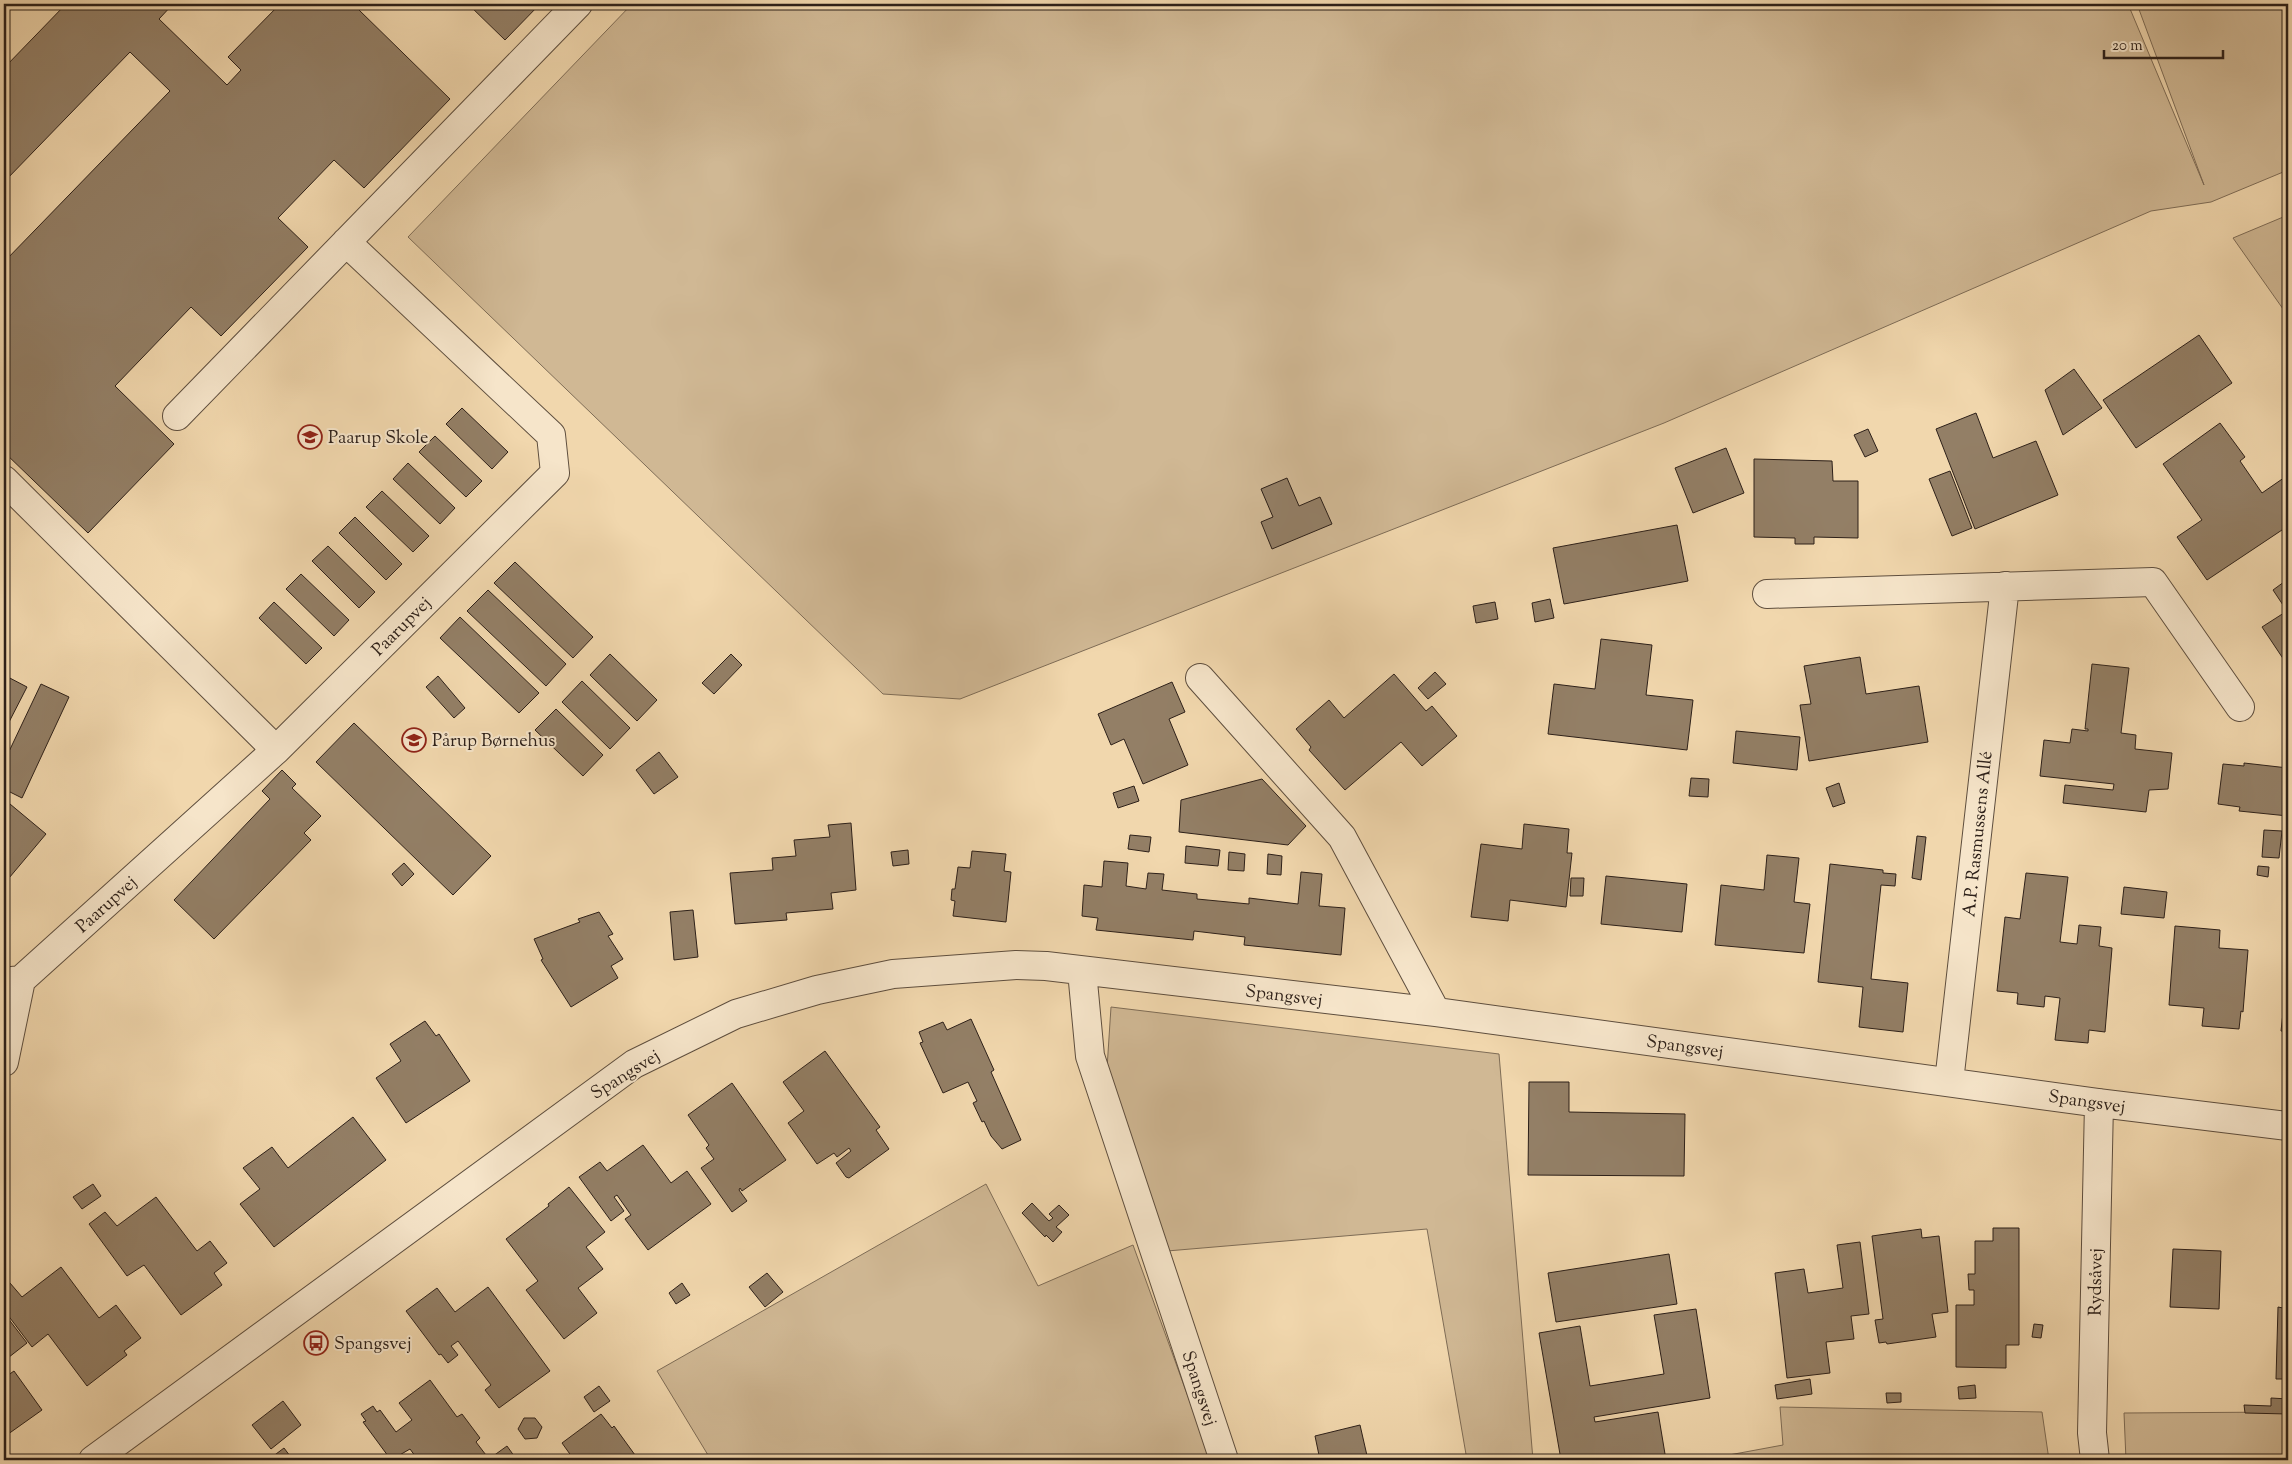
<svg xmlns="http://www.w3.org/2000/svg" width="2292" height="1464" font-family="'Sorts Mill Goudy',serif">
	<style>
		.green { fill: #d0b894; stroke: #7e6c56 }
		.building { fill: #937f66; stroke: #2d2019 }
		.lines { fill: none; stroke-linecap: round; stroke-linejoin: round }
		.minor-casing { stroke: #5e4e3e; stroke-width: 30 }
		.minor { stroke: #f6e5ca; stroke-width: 28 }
		.labels { text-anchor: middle; stroke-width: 4; stroke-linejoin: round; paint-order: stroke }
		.poi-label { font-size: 18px; fill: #2d2019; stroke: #f6e5ca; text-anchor: start }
		.street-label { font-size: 18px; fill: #2d2019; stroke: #f6e5ca }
	</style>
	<rect width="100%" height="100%" fill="#f1d7ad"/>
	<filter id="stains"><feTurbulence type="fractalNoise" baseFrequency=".004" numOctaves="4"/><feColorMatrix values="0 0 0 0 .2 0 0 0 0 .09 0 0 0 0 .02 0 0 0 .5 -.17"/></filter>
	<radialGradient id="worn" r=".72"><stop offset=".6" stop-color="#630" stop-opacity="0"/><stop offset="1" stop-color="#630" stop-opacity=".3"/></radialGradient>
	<path class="green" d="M632 4H2128L2204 185 2137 4H2288V170L2211 202 2151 211 1664 423 960 699 883 694 408 237Z
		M2288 215V316L2233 238Z
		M1111 1007 1499 1054 1533 1460H1467L1427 1229 1167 1251 1106 1084Z
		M986 1184 1038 1286 1133 1245 1211 1460H711L657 1371Z
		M1780 1407 2042 1412 2049 1460H1702L1783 1445Z
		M2288 1412V1460H2126L2124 1413Z"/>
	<path class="building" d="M66 4H173L159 19 227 85 241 70 228 57 280 4H363L358 9 450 99 364 188 334 160 278 218 308 247 221 336 191 307 115 386 174 444 88 533 4 452V262L170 91 130 52 5 181 4 68Z
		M468 4H540L505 40Z
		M2199 335 2232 383 2136 448 2103 400Z
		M2074 369 2102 408 2063 435 2045 390Z
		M462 408 508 452 492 469 446 424Z
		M1976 413 1993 458 2036 441 2058 495 1975 529 1936 429Z
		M2220 423 2245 457 2240 461 2262 493 2288 475V526L2207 580 2177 537 2202 520 2163 464Z
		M1868 429 1878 451 1865 457 1854 435Z
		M435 436 482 481 466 497 419 452Z
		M1726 448 1744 493 1693 513 1675 468Z
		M1754 459 1832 461 1833 481H1858V538L1814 537V544H1795V538L1754 537Z
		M408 463 455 508 440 524 393 479Z
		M1950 471 1972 528 1952 536 1929 479Z
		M1287 478 1299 506 1320 497 1332 524 1272 549 1261 522 1273 517 1261 489Z
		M382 491 429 536 413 552 366 507Z
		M355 517 402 564 386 580 339 533Z
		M1677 525 1688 581 1564 604 1553 548Z
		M328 546 375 592 359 608 312 561Z
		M515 562 593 637 573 658 494 583Z
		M301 574 349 620 334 636 286 589Z
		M2288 579V666L2262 627 2287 611 2273 590Z
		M488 590 566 664 546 686 467 611Z
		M1550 599 1554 618 1535 622 1532 603Z
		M274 602 322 648 306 664 259 618Z
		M1495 602 1498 619 1476 623 1473 606Z
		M460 617 539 693 519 713 440 638Z
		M1601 639 1652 645 1646 695 1693 700 1687 750 1548 734 1554 684 1595 689Z
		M610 654 657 700 637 721 590 675Z
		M731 654 742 665 714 694 702 683Z
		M1860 657 1866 694 1919 686 1928 742 1809 761 1800 705 1811 704 1804 666Z
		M2092 664 2129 668 2121 733 2136 735 2135 749 2172 753 2168 789 2149 790 2146 812 2063 803 2065 785 2113 790 2114 784 2040 776 2044 740 2070 743 2072 729 2088 731V729H2085Z
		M1435 672 1446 684 1428 699 1418 688Z
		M1394 674 1426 711 1432 706 1457 736 1422 766 1401 742 1345 790 1309 750 1311 747 1296 729 1329 700 1344 718Z
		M4 675 27 687 8 724 4 722Z
		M438 676 465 708 454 718 426 687Z
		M582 681 630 728 610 749 562 702Z
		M1172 682 1185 712 1169 719 1188 765 1143 784 1124 739 1111 745 1098 714Z
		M41 684 69 697 22 798 4 789V762Z
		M556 709 603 755 583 776 535 730Z
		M354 723 491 856 453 895 316 762Z
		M1736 731 1800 737 1797 770 1733 763Z
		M659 752 678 777 654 794 636 770Z
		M2244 763 2288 768V816L2239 811 2240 807 2218 804 2223 764 2244 766Z
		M282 770 296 784 292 788 321 816 304 833 311 840 214 939 174 900 270 799 262 791Z
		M1691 778 1709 779 1708 797 1689 796Z
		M1262 779 1306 826 1288 845 1179 832 1181 800Z
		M1839 783 1845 803 1833 807 1826 788Z
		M1134 786 1139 801 1118 808 1113 793Z
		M4 799 46 834 4 884Z
		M851 823 856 890 831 893 833 909 786 913 787 920 735 924 730 873 773 870 772 858 796 856 794 840 830 837 828 825Z
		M1524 824 1569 829 1567 853H1572L1566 907 1510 900 1508 921 1471 917 1481 844 1522 849Z
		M2264 830 2282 831 2279 858 2262 857Z
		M1130 835 1151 837 1149 852 1128 849Z
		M1917 836 1926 837 1921 880 1912 878Z
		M1186 846 1220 850 1218 866 1185 863Z
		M908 850 909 864 893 866 891 852Z
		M972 851 1006 854 1004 871 1011 872 1006 922 953 916 955 901 951 900 952 889H955L958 867 970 868Z
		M1229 852 1245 854 1244 871 1228 870Z
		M1268 854 1282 856 1281 875 1267 874Z
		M1767 855 1799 858 1794 902 1810 904 1804 953 1715 945 1721 885 1764 890Z
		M1104 861 1128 863 1126 886 1146 889 1148 873 1164 874 1162 890 1197 894V899L1249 904V898L1298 904 1301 872 1322 874 1319 906 1345 908 1341 955 1244 945 1245 937 1194 931 1193 940 1096 930 1098 918 1082 916 1084 885 1102 887Z
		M404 863 414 874 402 886 392 874Z
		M1830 864 1883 870V873L1896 874 1895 886 1881 885 1871 979 1908 983 1903 1032 1859 1027 1863 987 1818 982Z
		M2258 866 2269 867 2268 877 2257 875Z
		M2026 873 2068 877 2060 942 2077 944 2079 925 2101 927 2099 946 2112 948 2105 1032 2089 1030 2088 1043 2055 1040 2060 998 2045 996 2044 1007 2017 1004 2018 993 1997 991 2005 917 2020 919Z
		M1606 876 1687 884 1682 932 1601 924Z
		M1571 878H1584L1583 896H1570Z
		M2124 887 2167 892 2164 918 2121 914Z
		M693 910 698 957 674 960 670 912Z
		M599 912 613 934 608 936 623 959 611 966 618 978 571 1007 541 960 543 959 534 939 580 922 578 919Z
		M2175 926 2220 930 2219 948 2248 950 2243 1012 2241 1011 2239 1029 2202 1026 2204 1008 2169 1005Z
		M2288 968V1032L2281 1031Z
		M971 1019 994 1070 991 1072 1021 1140 1002 1149 991 1136 984 1121 982 1122 973 1103 977 1101 968 1082 943 1093 920 1043 923 1042 919 1032 943 1022 947 1030Z
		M425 1021 436 1036 439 1034 470 1081 406 1123 376 1078 401 1061 390 1044Z
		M825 1051 880 1127 876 1130 889 1149 849 1178 846 1177 836 1163 851 1151 849 1148 837 1157 834 1153 817 1164 788 1123 804 1111 783 1082Z
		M1529 1082H1569V1112L1685 1114 1684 1176 1528 1175Z
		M732 1083 786 1160 742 1191 740 1188 739 1190 747 1201 732 1212 701 1168 714 1159 706 1148 709 1145 688 1115Z
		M353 1117 386 1160 274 1247 240 1204 260 1189 243 1168 272 1147 288 1168Z
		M643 1145 671 1183 687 1171 711 1204 648 1250 625 1219 631 1215 617 1195 614 1197 624 1211 611 1221 579 1177 600 1162 607 1171Z
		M93 1184 101 1196 82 1209 73 1197Z
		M569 1187 605 1232 586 1247 603 1269 578 1288 597 1313 564 1339 526 1290 538 1281 506 1239 549 1206 548 1204Z
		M156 1197 197 1251 210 1241 227 1263 214 1273 222 1285 181 1315 144 1265 127 1276 89 1224 105 1212 117 1226Z
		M1032 1203 1049 1221 1053 1218 1049 1214 1059 1205 1069 1215 1056 1227 1062 1232 1053 1242 1046 1235 1045 1237 1022 1213Z
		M1993 1228H2019V1345H2006V1368L1956 1367V1305H1974V1290H1969L1968 1274H1975V1241H1993Z
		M1921 1229 1922 1238 1939 1236 1948 1312 1932 1314 1936 1337 1887 1344 1886 1342 1879 1343 1875 1320 1883 1319 1872 1236Z
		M1860 1242 1869 1314 1851 1316 1854 1339 1826 1342 1830 1373 1787 1378 1775 1273 1804 1269 1808 1293 1843 1288 1837 1245Z
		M2173 1249 2221 1251 2219 1309 2170 1307Z
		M1669 1254 1677 1304 1556 1322 1548 1273Z
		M61 1267 99 1318 116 1305 141 1338 124 1351 127 1355 87 1386 48 1334 32 1347 4 1310V1288L10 1283 22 1297Z
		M767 1273 783 1292 765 1307 749 1287Z
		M2284 1273H2288V1379H2276L2278 1307 2283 1308Z
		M682 1283 690 1295 676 1304 669 1293Z
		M488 1287 550 1371 499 1408 485 1390 491 1385 458 1341 451 1346 458 1355 448 1363 441 1354 439 1355 406 1311 437 1288 455 1312Z
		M1696 1309 1710 1398 1594 1417 1595 1422 1658 1412 1666 1460H1561L1539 1333 1580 1326 1590 1386 1664 1374 1654 1315Z
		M7 1317 27 1343 4 1361V1319Z
		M2034 1324 2043 1325 2041 1338 2032 1337Z
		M14 1371 42 1410 4 1437V1378Z
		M1810 1379 1812 1394 1777 1399 1775 1385Z
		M430 1380 457 1417 462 1414 480 1438 476 1442 489 1459 507 1446 517 1460H418L410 1449 391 1460 363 1422 366 1421 361 1414 373 1406 377 1412 380 1410 396 1432 412 1420 399 1403Z
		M1975 1385 1976 1398 1959 1399 1958 1387Z
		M599 1386 610 1401 594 1412 584 1397Z
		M1886 1393H1901V1402L1887 1403Z
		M2271 1398 2288 1399V1414L2245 1413 2244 1405 2271 1406Z
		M283 1401 301 1425 271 1449 252 1425Z
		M601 1414 612 1428 614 1426 635 1455 628 1460H568L572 1457 562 1443Z
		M524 1418H535L542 1427 537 1438 525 1439 518 1429Z
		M1360 1425 1368 1460H1320L1315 1436Z
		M284 1448 293 1460H268Z"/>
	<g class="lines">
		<g class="minor-casing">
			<path id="minor" d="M177 416 578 4
				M4 480 276 750
				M1767 594 2153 582 2240 707
				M1200 678 1342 837 1436 1012
				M1082 971 1090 1056 1224 1460
				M4 982 21 980 276 750 555 473 551 435 346 242
				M4 1062 21 980
				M1949 1082 2005 586
				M93 1460 634 1064 736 1014 817 990 893 974 1016 965 1046 966 1436 1012 2099 1103 2288 1126
				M2095 1460 2092 1433 2099 1103"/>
		</g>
		<use href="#minor" class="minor"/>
	</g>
	<defs>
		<g id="school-ring" transform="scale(1.25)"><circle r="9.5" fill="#f6e5ca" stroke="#8f2418" stroke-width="1.5"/><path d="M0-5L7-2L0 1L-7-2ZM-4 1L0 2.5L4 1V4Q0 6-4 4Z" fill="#8f2418"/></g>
		<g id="bus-ring" transform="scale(1.25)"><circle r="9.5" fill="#f6e5ca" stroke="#8f2418" stroke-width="1.5"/><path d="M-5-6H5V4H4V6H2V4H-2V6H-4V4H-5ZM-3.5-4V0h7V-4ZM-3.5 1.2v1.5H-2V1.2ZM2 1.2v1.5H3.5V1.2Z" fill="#8f2418"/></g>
	</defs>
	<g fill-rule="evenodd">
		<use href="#school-ring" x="310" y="437"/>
		<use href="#school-ring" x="414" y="740"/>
		<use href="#bus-ring" x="316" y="1343"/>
	</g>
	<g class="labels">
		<g class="poi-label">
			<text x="328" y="443">Paarup Skole</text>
			<text x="432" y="746">Pårup Børnehus</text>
			<text x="334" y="1349">Spangsvej</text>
		</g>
		<g class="street-label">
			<text transform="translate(401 626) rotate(-45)" y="6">Paarupvej</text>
			<text transform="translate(1977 834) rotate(-84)" y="6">A.P. Rasmussens Allé</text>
			<text transform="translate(106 904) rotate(-42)" y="6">Paarupvej</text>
			<text transform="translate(1284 995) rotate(7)" y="6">Spangsvej</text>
			<text transform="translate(1685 1046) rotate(8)" y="6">Spangsvej</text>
			<text transform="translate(625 1074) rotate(-32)" y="6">Spangsvej</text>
			<text transform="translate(2087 1101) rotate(8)" y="6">Spangsvej</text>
			<text transform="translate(2095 1282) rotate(-89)" y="6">Rydsåvej</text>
			<text transform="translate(1200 1388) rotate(72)" y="6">Spangsvej</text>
		</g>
	</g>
	<rect width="2292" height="1464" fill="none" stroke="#f1d7ad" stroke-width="20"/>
	<rect x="5" y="5" width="2282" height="1454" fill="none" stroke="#2d2019" stroke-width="2.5"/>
	<rect x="10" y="10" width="2272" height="1444" fill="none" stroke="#2d2019"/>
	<path d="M2104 50v8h119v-8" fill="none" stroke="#2d2019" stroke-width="2.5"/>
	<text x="2112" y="50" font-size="15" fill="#2d2019" stroke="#f6e5ca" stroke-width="4" paint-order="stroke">20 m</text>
	<rect width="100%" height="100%" filter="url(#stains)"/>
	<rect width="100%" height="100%" fill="url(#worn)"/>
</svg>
